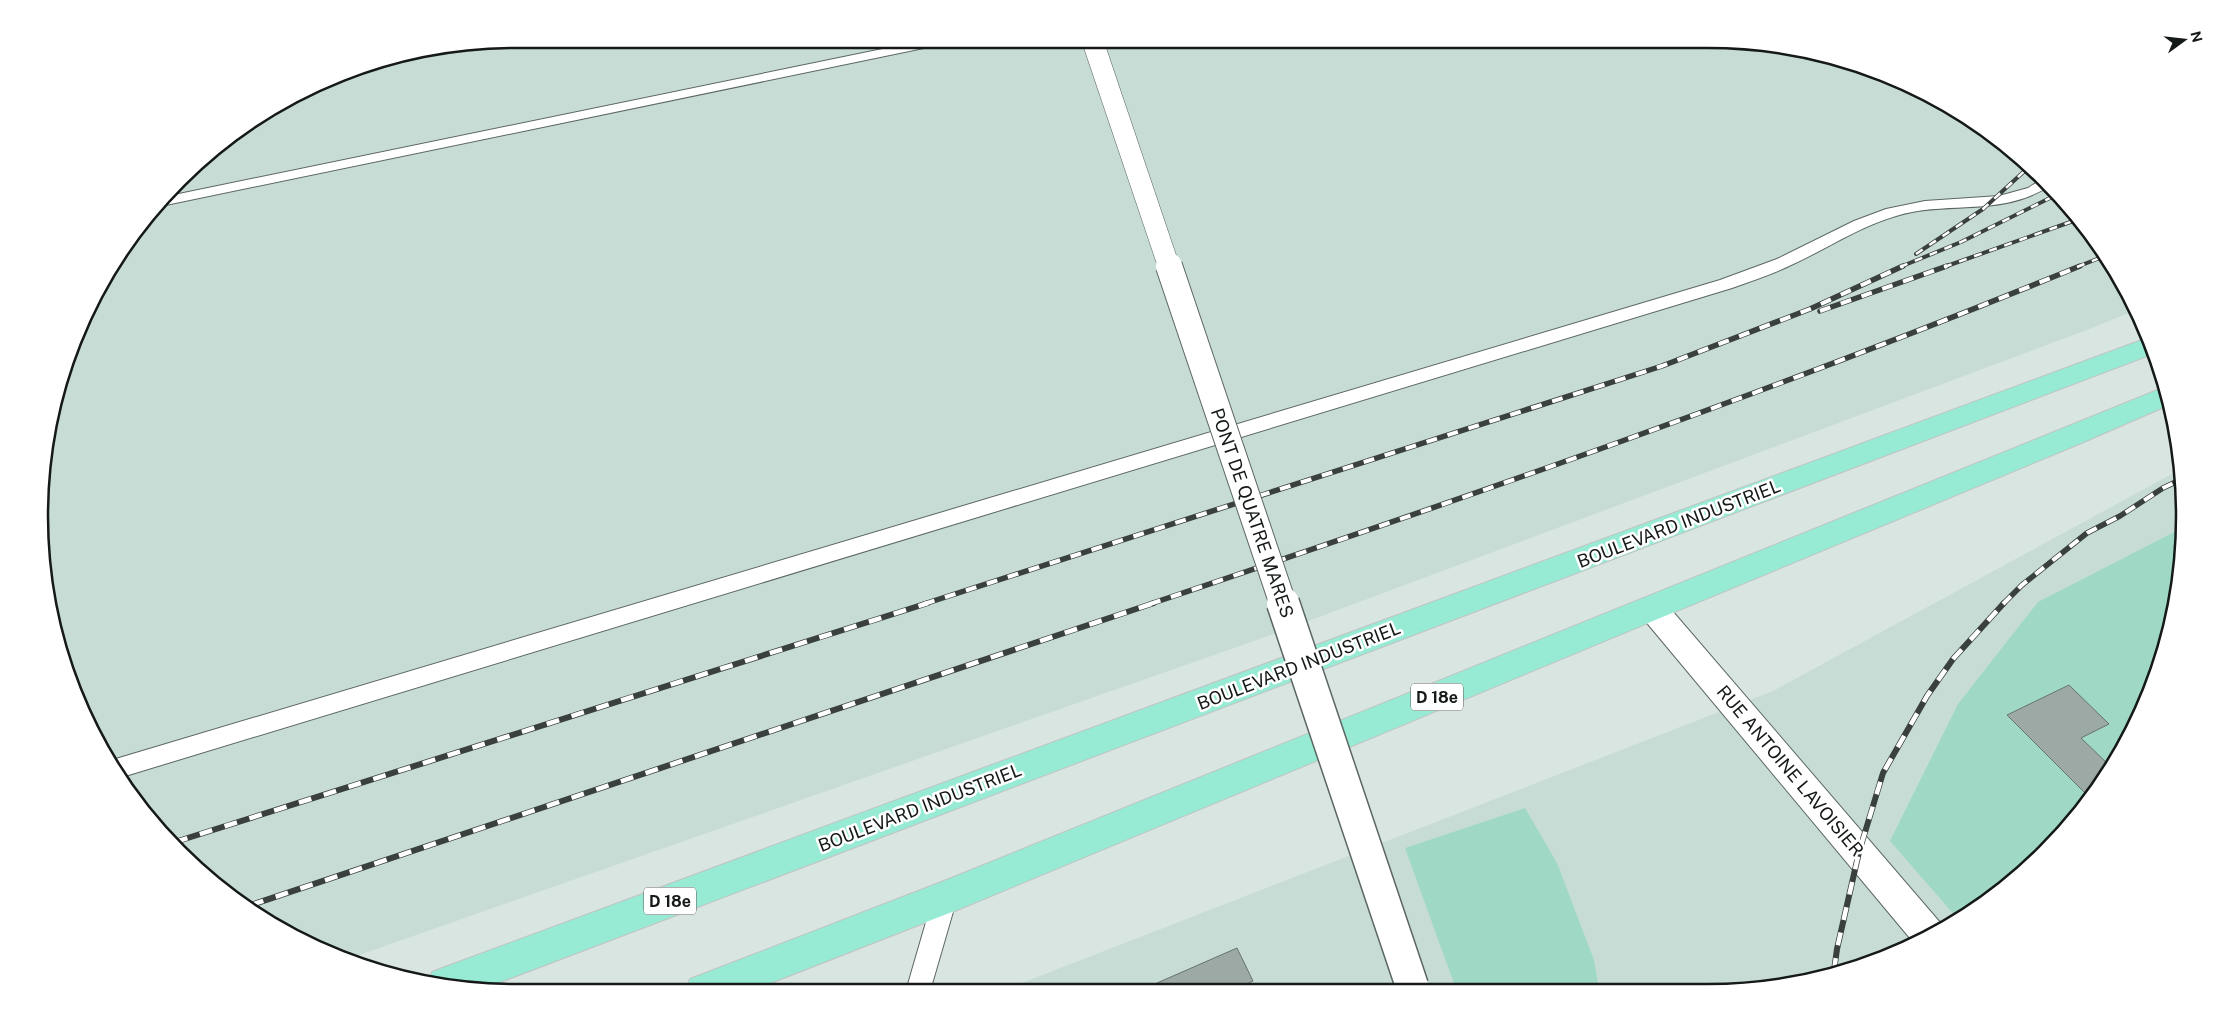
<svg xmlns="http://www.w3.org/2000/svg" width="2224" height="1031" font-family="'Public Sans',sans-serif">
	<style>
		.built { fill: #c7dcd5 }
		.green { fill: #9fd9c6 }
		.building { fill: #9da9a5; stroke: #67736f }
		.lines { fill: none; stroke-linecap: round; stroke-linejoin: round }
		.service-casing { stroke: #5b6662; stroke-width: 2 }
		.minor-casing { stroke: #5b6662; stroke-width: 2 }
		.primary-casing { stroke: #c2c3c3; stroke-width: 2 }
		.service { fill: #fff; fill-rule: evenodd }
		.minor { fill: #fff; fill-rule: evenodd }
		.primary { fill: #97ebd4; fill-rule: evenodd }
		.rail-far2-casing { stroke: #3a403e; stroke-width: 4 }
		.rail-far1-casing { stroke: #3a403e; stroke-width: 5.5 }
		.rail-casing { stroke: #3a403e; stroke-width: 6 }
		.rail-far2 { stroke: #fff; stroke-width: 2.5; stroke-dasharray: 8; stroke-linecap: butt }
		.rail-far1 { stroke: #fff; stroke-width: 4; stroke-dasharray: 11; stroke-linecap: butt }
		.rail { stroke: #fff; stroke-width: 4.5; stroke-dasharray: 13; stroke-linecap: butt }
		.secondary-bridge-far2-casing { stroke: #5b6662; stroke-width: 22; stroke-linecap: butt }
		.secondary-bridge-far1-casing { stroke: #5b6662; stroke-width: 28; stroke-linecap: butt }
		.secondary-bridge-casing { stroke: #5b6662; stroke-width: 35; stroke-linecap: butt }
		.secondary-bridge-far2 { stroke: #fff; stroke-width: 21 }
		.secondary-bridge-far1 { stroke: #fff; stroke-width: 26 }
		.secondary-bridge { stroke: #fff; stroke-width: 32 }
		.labels { text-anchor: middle; stroke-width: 5; stroke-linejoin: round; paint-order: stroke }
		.shield { fill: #fff; stroke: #5b5e5d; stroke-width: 1 }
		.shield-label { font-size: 16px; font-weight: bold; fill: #151918 }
		.street-label { font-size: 18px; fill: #151918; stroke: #fff }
		.rim { fill: none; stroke: #151918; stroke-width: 2.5 }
	</style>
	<rect width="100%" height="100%" fill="#d9e5e1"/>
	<path class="built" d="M516 39H1709L1801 48 1891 75 1973 119 2045 178 2105 250 2136 310 2087 330 1271 635 345 960 333 956 201 874 102 754 48 608 39 515 48 423 103 277 201 157 277 102 362 64Z
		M2181 469 2185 515 2176 608 2149 698 2087 805 1999 894 1891 956 1771 988 1001 991 1773 691Z"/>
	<path class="green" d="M2184 527 2176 608 2149 698 2087 806 1999 894 1957 918 1890 841 1958 704 2038 602Z
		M1525 808 1557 863 1594 960 1599 989H1456L1405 848Z"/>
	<path class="building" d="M2069 685 2109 724 2081 738 2110 766 2097 789 2086 794 2007 715Z
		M1237 948 1253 981 1234 990H1160L1157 983Z"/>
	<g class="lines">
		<g class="service-casing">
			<path id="service" d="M931 39H954L948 43 161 206 169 196Z
				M2045 177 2051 185C2001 218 1949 200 1896 216 1858 227 1825 250 1789 266 1771 275 1751 281 1732 288L122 777 109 761 1720 280 1777 259 1854 221 1886 209 1925 201 1999 196 2028 188Z
				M945 887 953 890 957 898 930 991H906L933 898 937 890Z"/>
		</g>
		<g class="minor-casing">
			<path id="minor" d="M1652 596 1662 599 1943 926 1914 943 1642 617 1637 608 1642 599Z"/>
		</g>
		<g class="primary-casing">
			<path id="primary" d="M2150 337 2155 353 482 989 428 984 432 972 445 967Z
				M2165 387 2171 404 2079 444 957 910 750 991 685 992 690 979 703 974 944 881Z"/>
		</g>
		<use href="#service" class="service"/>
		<use href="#minor" class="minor"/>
		<use href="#primary" class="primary"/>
		<g class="rail-far2-casing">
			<path id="rail-far2" d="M1916 254 1983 209 2030 166
				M1900 267 1961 242 2058 194
				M1944 267 2079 219
				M2077 267 2107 255"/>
		</g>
		<g class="rail-far1-casing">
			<path id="rail-far1" d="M1820 311 1947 266
				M924 604 1662 366 1810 309 1903 266
				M1150 604C1463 499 1775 391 2080 266
				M2003 604 2022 585 2087 533 2120 516 2163 488 2182 479"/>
		</g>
		<g class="rail-casing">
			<path id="rail" d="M175 842 928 603
				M251 905 1154 603
				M1834 971 1837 949 1859 852 1883 773 1927 696 1953 659 2004 603"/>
		</g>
		<use href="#rail-far2" class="rail-far2"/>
		<use href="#rail-far1" class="rail-far1"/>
		<use href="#rail" class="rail"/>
		<g class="secondary-bridge-far2-casing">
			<path id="secondary-bridge-far2" d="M1092 39 1169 267"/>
		</g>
		<g class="secondary-bridge-far1-casing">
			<path id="secondary-bridge-far1" d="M1169 266 1283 604"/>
		</g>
		<g class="secondary-bridge-casing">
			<path id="secondary-bridge" d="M1283 603 1412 986"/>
		</g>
		<use href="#secondary-bridge-far2" class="secondary-bridge-far2"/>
		<use href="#secondary-bridge-far1" class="secondary-bridge-far1"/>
		<use href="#secondary-bridge" class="secondary-bridge"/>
	</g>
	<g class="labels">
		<g class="shield">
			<rect x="1411" y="683.5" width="52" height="27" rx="4"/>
			<rect x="644" y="887.5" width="52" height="27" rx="4"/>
		</g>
		<g class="shield-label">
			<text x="1437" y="703">D 18e</text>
			<text x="670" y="907">D 18e</text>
		</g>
		<g class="street-label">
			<text transform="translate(1252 513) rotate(71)" y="6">PONT DE QUATRE MARES</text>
			<text transform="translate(1679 524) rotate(-21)" y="6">BOULEVARD INDUSTRIEL</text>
			<text transform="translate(1299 666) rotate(-21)" y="6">BOULEVARD INDUSTRIEL</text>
			<text transform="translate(1790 771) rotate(50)" y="6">RUE ANTOINE LAVOISIER</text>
			<text transform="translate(920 808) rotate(-21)" y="6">BOULEVARD INDUSTRIEL</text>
		</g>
	</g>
	<path d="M0 0H2224V1031H0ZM516 48H1708A468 468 0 0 1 2176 516V516A468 468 0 0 1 1708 984H516A468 468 0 0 1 48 516V516A468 468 0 0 1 516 48Z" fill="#fff" fill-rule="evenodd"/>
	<path class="rim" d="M516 48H1708A468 468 0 0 1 2176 516V516A468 468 0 0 1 1708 984H516A468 468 0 0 1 48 516V516A468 468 0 0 1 516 48Z"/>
	<g transform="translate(2184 40) rotate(75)" stroke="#ffffff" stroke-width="4" paint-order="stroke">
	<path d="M0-4L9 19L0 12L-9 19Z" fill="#151918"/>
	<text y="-8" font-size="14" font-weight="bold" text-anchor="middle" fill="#151918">N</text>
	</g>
</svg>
